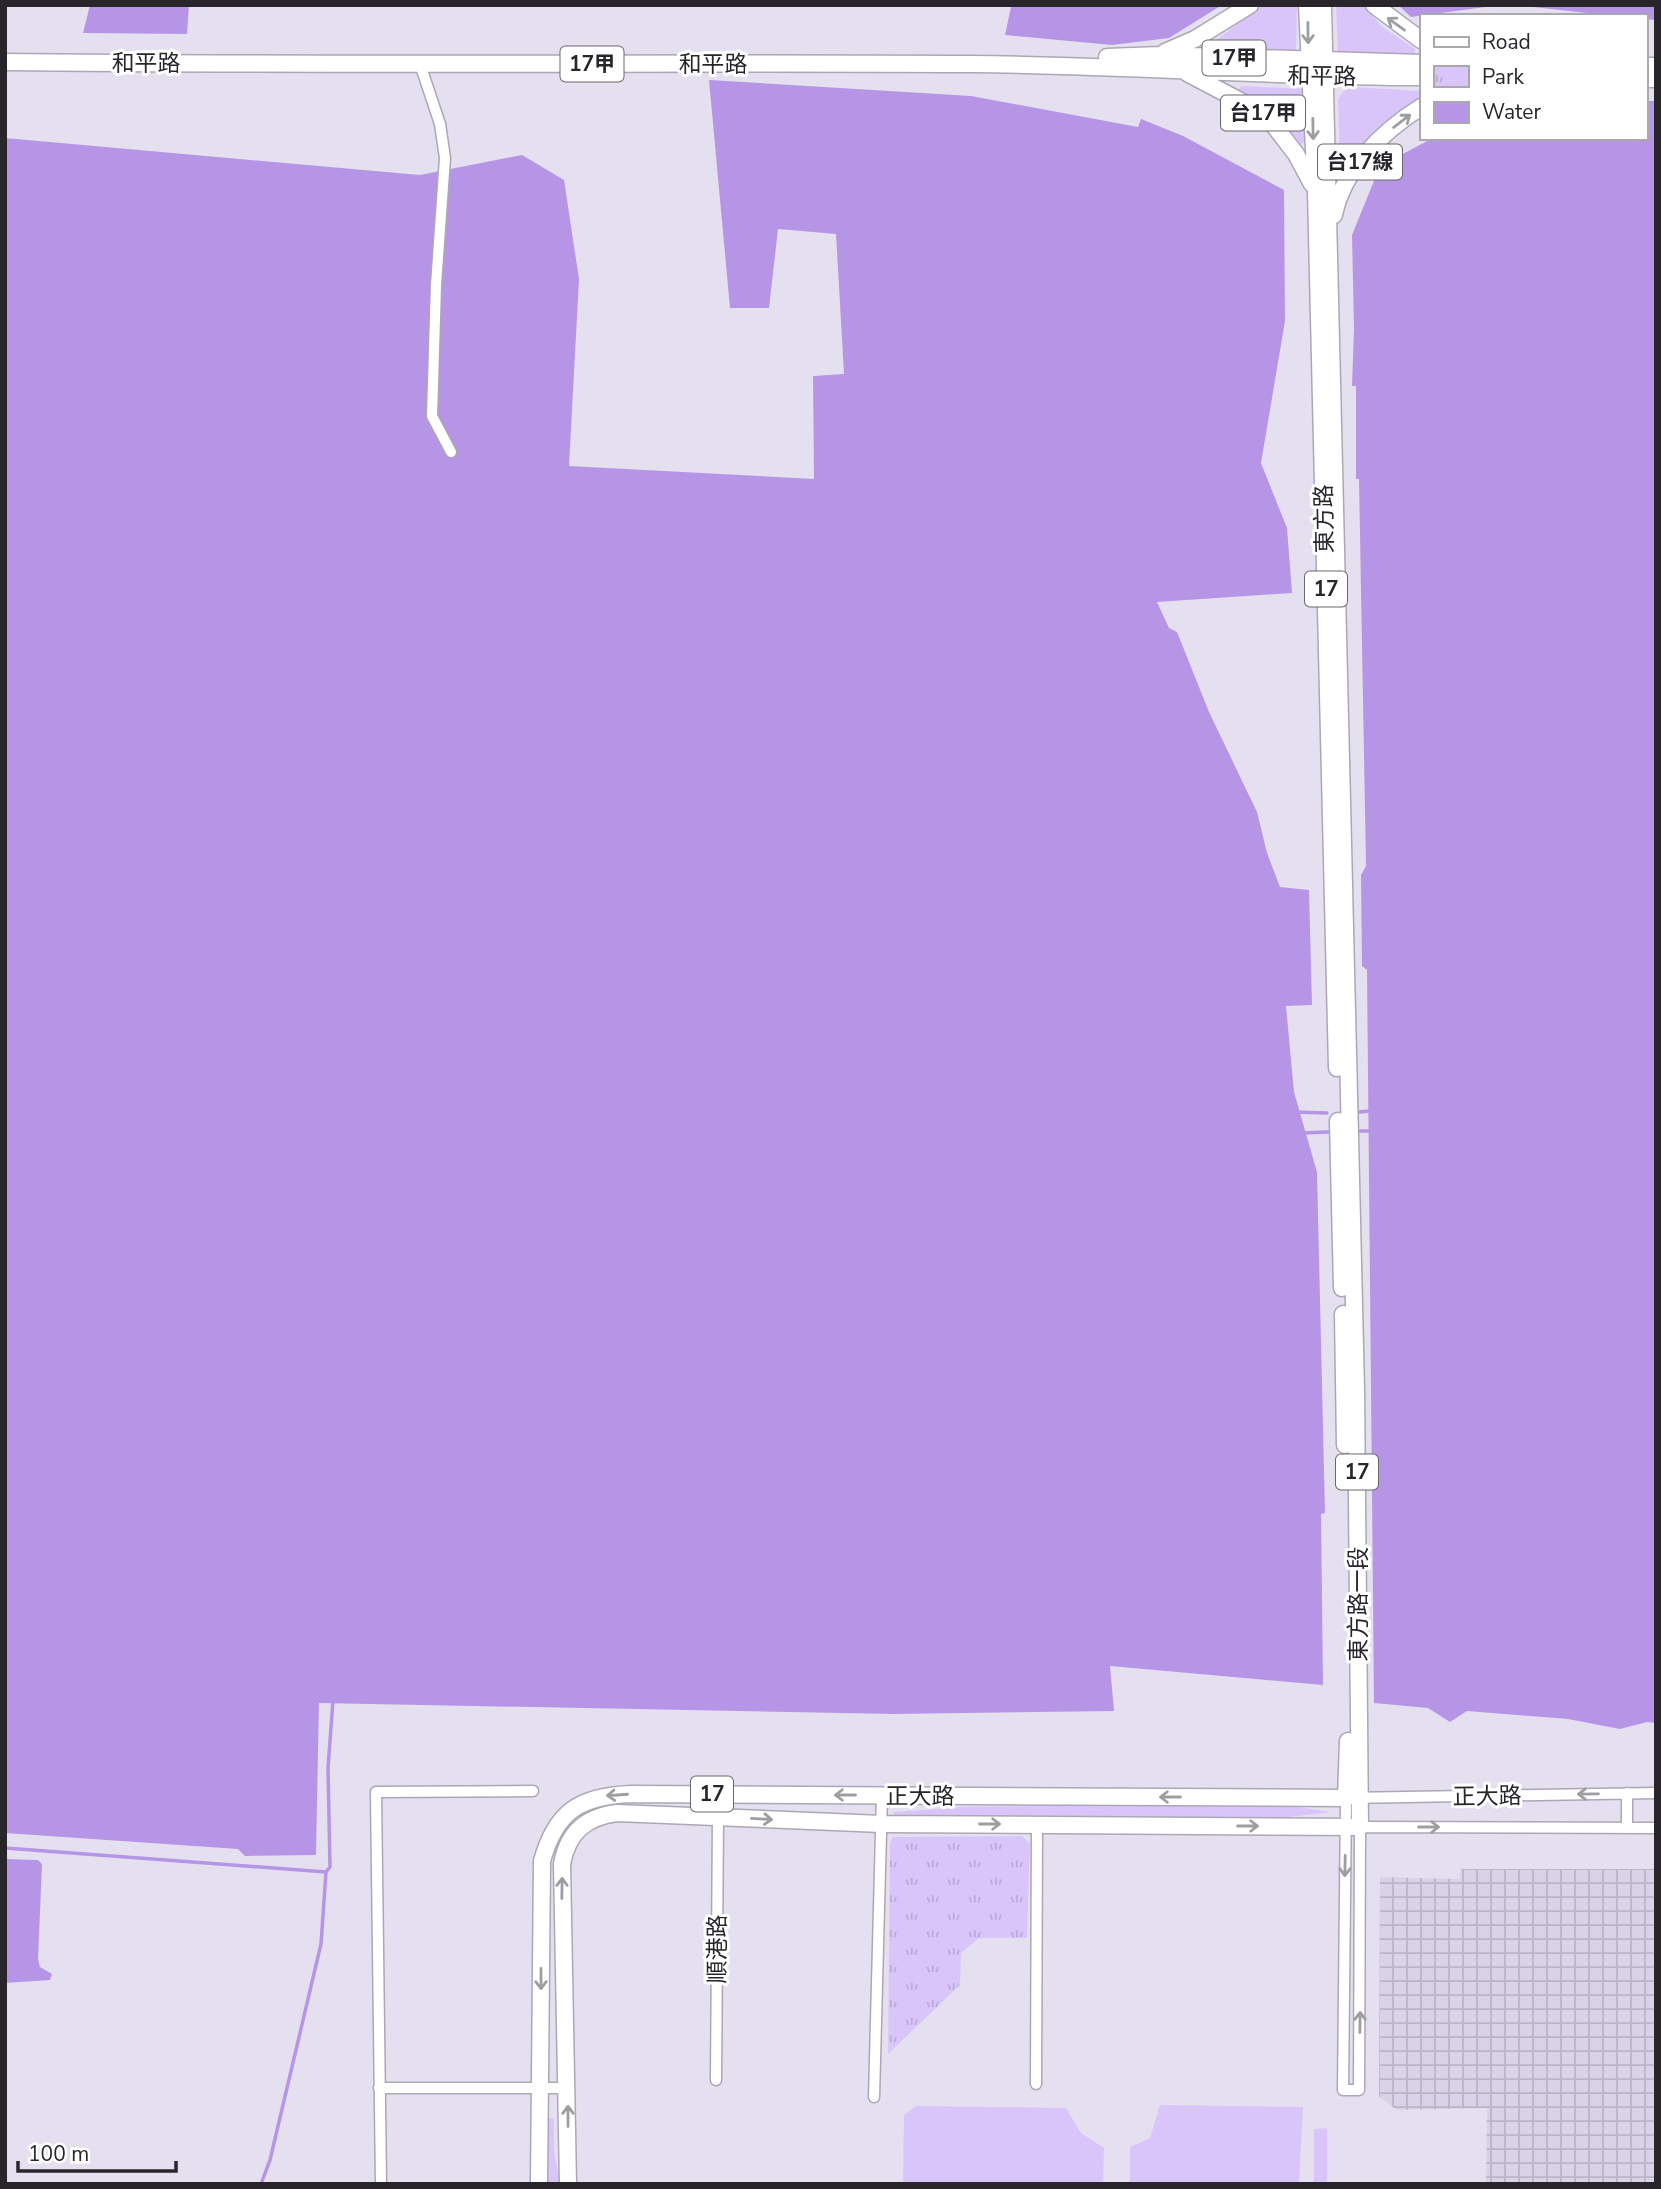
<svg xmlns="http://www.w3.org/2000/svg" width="1661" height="2189" font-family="'Nunito Sans','Noto Sans TC',sans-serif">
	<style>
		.industrial { fill: url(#industrial-grid) }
		.grass { fill: #dac5fb }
		.park { fill: url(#park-tufts) }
		.water { fill: #b795e6 }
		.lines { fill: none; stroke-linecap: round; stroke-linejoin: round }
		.stream { stroke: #b795e6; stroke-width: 3.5 }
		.street-casing { stroke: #aca7b5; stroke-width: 13 }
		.primary-casing { stroke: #aca7b5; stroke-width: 19 }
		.street { stroke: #fff; stroke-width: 10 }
		.primary { stroke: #fff; stroke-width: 16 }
		.oneway { stroke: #9e9da0 }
		.labels { text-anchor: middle; stroke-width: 6; stroke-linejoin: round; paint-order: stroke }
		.shield { fill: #fff; stroke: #68676b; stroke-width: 2 }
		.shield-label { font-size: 21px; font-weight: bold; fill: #28262b }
		.street-label { font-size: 23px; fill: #28262b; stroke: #fff }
	</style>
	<defs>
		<pattern id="industrial-grid" width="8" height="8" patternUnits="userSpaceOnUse" patternTransform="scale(1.75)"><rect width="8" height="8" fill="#dad3e8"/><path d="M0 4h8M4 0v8" fill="none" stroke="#bbb5c7"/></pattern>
		<pattern id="park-tufts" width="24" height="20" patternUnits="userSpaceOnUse" patternTransform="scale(1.75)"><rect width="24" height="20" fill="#dac5fb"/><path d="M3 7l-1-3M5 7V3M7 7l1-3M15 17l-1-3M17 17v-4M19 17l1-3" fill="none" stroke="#bba9d7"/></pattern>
	</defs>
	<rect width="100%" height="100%" fill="#e5e0ef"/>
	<path class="industrial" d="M1461 1869H1656V2184H1486L1487 2108 1397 2110 1379 2097 1380 1877 1460 1879Z"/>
	<path class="grass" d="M1262 5H1297L1296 55 1208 51C1214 36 1249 20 1262 5Z
		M1336 5H1363L1381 26 1415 49 1414 58 1338 56Z
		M1241 86 1305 89 1306 141 1300 145 1271 115 1237 91Z
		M1351 87 1421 91V101L1348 164 1340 162 1338 99 1343 92Z
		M1271 1803 1331 1812 1263 1820 894 1817V1812L963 1807Z
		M1160 2105 1303 2107 1299 2184H1130V2147L1150 2138Z
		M916 2106 1066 2108 1081 2133 1104 2148 1103 2184H903L904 2115Z
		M549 2118 554 2119V2151L560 2184H544Z
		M1327 2128V2184H1314V2129Z"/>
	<path class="park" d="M1022 1836 1030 1844 1027 1938H979L961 1953 960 1985 888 2054 890 1843 893 1837Z"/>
	<path class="water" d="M90 5H189L187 34 83 33Z
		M1016 5H1222L1169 38 1112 45 1005 35 1011 7Z
		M1398 5H1500L1411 17Z
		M1514 5H1656V20L1645 19V16H1614Z
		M709 80 971 96 1138 127 1141 119 1183 136 1284 190 1285 321 1261 463 1287 528 1292 593 1157 602 1169 628 1177 632 1209 712 1257 812 1267 853 1280 887 1309 890 1312 1005 1286 1006 1294 1092 1317 1172 1325 1513 1321 1514 1323 1685 1110 1666 1114 1711 894 1714 319 1703 316 1855 245 1856 238 1849 5 1833V138L420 175 522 155 564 180 579 279 569 466 814 479 813 376 844 374 836 234 778 229 769 308H730Z
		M1645 101H1656V1723L1647 1722 1620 1729 1568 1719 1467 1711 1450 1722 1428 1708 1374 1703 1367 970 1362 966 1361 875 1366 866 1359 479H1356V386H1352L1354 328 1352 235 1380 166 1433 138H1645Z
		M5 1859 38 1860 42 1864 38 1959 40 1967 52 1974 50 1980 5 1983Z"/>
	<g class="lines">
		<path class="stream" d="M1296 1112 1327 1113
			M1359 1112 1370 1111
			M1359 1131H1371
			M1301 1133 1328 1132
			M5 1848 326 1872
			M261 2184 270 2160 321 1944 326 1872 330 1867 328 1768 333 1700"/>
		<g class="street-casing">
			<path id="street" d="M420 64 440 124 445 158 436 285 432 416 451 452
				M1627 1793V1828
				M1656 1793 1346 1798 1343 2090H1359L1360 1827 1656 1828
				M716 2080 718 1817
				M1036 2084 1037 1825
				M379 2088H568
				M874 2097 882 1795
				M381 2184 376 1792 533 1791"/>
		</g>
		<g class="primary-casing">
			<path id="primary" d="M1307 5 1316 192 1337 1068
				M1374 5 1421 40
				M1165 52 1195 39 1250 5
				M1107 57 1160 55 1421 63
				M5 62C328 66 651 62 973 64 1123 65 1272 77 1421 77
				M1645 66H1656
				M1187 73 1265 114 1296 154 1312 184
				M1645 79H1656
				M1334 215C1343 169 1383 131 1421 107
				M1338 1121 1342 1288
				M1343 1314 1345 1445
				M539 2184 542 1861C556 1811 580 1796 631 1794L1346 1798 1348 1741
				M568 2184 562 1864C568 1832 586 1817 617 1813L882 1824 1360 1827 1356 1389 1323 5"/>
		</g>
		<use href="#street" class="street"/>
		<use href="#primary" class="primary"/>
	</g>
	<defs><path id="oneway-shaft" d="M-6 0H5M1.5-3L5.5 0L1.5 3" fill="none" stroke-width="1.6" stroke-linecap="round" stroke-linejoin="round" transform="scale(1.75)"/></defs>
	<g class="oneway">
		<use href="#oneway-shaft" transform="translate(1396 24) rotate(-144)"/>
		<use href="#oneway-shaft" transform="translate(1308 33) rotate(89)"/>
		<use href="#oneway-shaft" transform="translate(1402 121) rotate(-37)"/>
		<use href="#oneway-shaft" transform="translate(1313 129) rotate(89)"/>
		<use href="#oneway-shaft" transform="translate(1588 1794) rotate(179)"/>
		<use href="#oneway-shaft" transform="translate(617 1795) rotate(176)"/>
		<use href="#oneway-shaft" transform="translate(845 1795) rotate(-180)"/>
		<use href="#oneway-shaft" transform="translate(1170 1797) rotate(-180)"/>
		<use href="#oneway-shaft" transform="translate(762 1819) rotate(3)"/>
		<use href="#oneway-shaft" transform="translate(990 1824)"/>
		<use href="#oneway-shaft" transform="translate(1248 1826)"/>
		<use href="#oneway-shaft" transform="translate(1429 1827)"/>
		<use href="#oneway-shaft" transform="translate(1345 1866) rotate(91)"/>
		<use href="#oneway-shaft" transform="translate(562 1888) rotate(-89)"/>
		<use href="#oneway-shaft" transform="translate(541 1979) rotate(90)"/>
		<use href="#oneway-shaft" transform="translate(1360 2022) rotate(-89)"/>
		<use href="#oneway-shaft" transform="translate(568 2116) rotate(-90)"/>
	</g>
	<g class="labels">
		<g class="shield">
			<rect x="1202.5" y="40.5" width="63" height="35" rx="5"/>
			<rect x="560.5" y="46.5" width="63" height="35" rx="5"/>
			<rect x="1221" y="95.5" width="84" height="35" rx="5"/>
			<rect x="1318" y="144.5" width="84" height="35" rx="5"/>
			<rect x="1305" y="571.5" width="42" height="35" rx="5"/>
			<rect x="1336" y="1454.5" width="42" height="35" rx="5"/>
			<rect x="691" y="1776.5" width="42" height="35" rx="5"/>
		</g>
		<g class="shield-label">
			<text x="1234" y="65">17甲</text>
			<text x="592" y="71">17甲</text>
			<text x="1263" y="120">台17甲</text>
			<text x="1360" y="169">台17線</text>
			<text x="1326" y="596">17</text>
			<text x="1357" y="1479">17</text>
			<text x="712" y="1801">17</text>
		</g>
		<g class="street-label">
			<text x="146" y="71">和平路</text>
			<text x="713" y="72">和平路</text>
			<text transform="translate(1322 76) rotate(1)" y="8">和平路</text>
			<text transform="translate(1324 519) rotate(-91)" y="8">東方路</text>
			<text transform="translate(1358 1604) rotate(-90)" y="8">東方路一段</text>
			<text x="920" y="1804">正大路</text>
			<text transform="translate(1487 1796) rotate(-1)" y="8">正大路</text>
			<text transform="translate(717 1949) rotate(-90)" y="8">順港路</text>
		</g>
	</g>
	<rect width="1661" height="2189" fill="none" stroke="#28262b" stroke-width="14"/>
	<rect x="1420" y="14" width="228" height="126" fill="#ffffff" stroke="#a9a8aa" stroke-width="2"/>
	<rect x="1434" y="37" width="35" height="10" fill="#ffffff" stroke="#a9a8aa" stroke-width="2"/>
	<text x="1482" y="49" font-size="21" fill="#28262b">Road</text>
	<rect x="1434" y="66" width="35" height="21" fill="url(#park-tufts)" stroke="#a9a8aa" stroke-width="2"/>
	<text x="1482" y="84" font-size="21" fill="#28262b">Park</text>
	<rect x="1434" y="102" width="35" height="21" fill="#b795e6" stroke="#a9a8aa" stroke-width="2"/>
	<text x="1482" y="119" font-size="21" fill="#28262b">Water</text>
	<path d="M18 2161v10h158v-10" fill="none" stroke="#28262b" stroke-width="3.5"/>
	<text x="28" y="2161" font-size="21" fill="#28262b" stroke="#ffffff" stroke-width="5" paint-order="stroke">100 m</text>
</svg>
